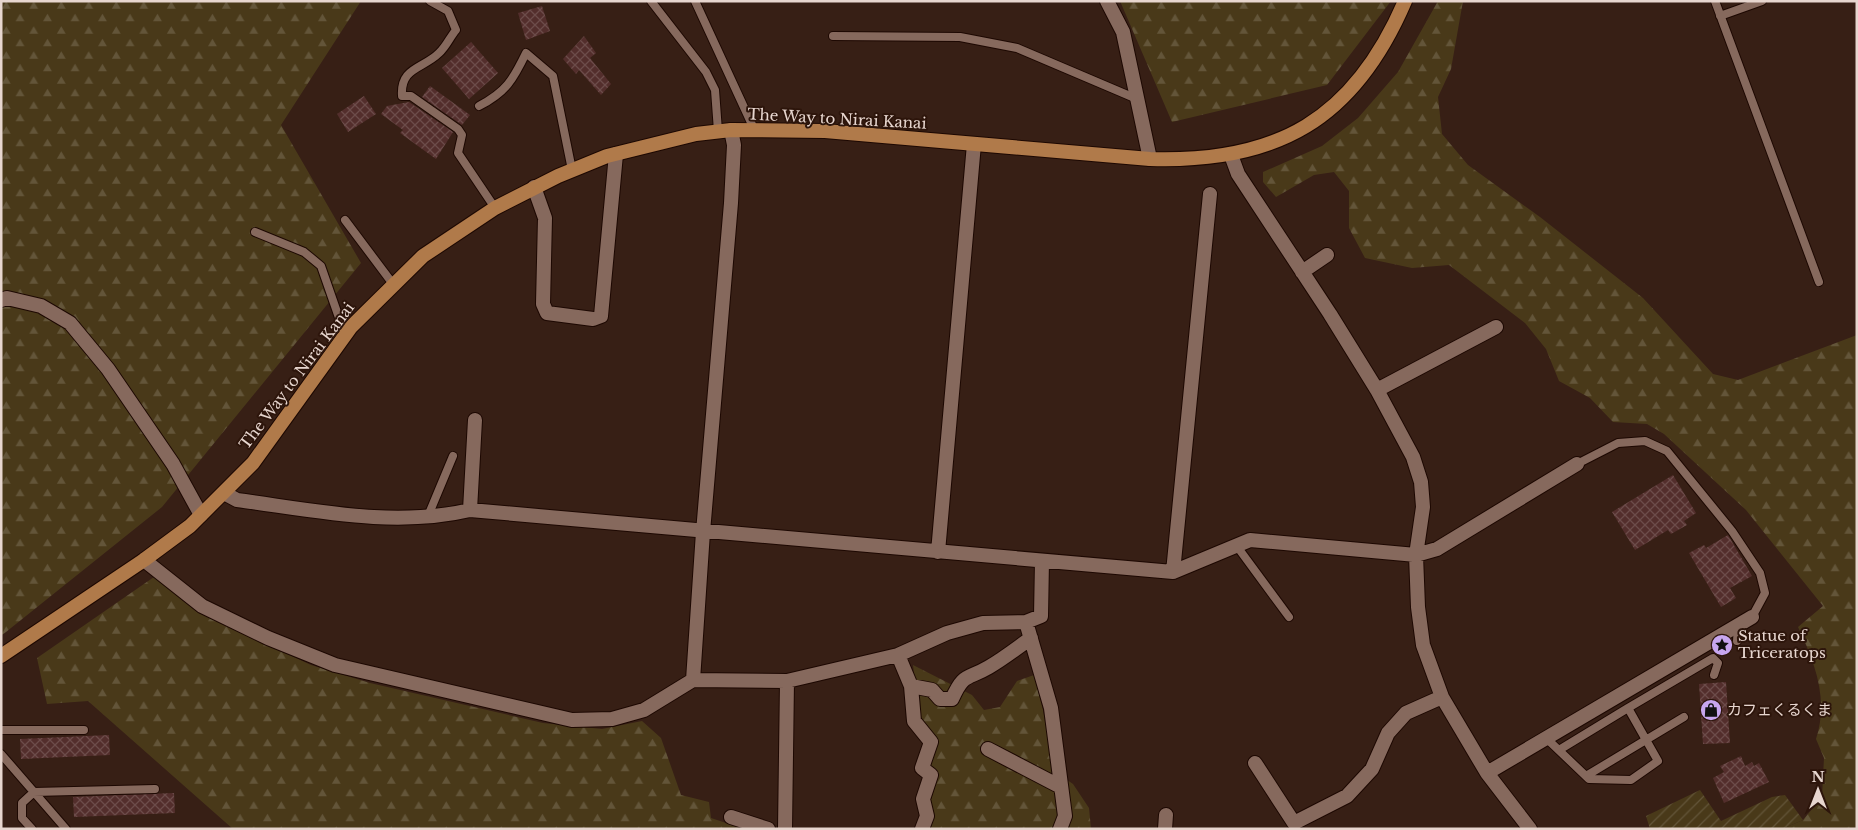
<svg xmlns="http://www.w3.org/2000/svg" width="1858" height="830" font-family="'Libre Baskerville','Noto Sans JP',serif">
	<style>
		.forest { fill: url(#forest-firs) }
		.garden { fill: url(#garden-furrows) }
		.building { fill: url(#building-cross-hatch) }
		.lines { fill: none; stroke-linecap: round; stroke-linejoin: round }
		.service-casing { stroke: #1d0802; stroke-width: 10 }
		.minor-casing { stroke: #1d0802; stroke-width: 16 }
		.primary-casing { stroke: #1d0802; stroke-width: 16 }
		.service { stroke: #86695d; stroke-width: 8 }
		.minor { stroke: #86695d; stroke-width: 14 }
		.primary { stroke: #b07a4a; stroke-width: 14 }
		.labels { text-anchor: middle; stroke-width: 4; stroke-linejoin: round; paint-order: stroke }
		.street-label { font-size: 15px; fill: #e7d6cf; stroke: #2d150b }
		.poi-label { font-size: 15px; fill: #e7d6cf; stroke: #2d150b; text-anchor: start }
	</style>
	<defs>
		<pattern id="forest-firs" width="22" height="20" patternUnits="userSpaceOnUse" patternTransform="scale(1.25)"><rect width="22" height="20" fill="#493919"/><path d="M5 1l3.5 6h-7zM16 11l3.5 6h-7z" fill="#635539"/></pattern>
		<pattern id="garden-furrows" width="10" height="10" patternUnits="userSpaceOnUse" patternTransform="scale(1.25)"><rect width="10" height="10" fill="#493919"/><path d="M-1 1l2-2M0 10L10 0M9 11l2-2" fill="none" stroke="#635539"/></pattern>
		<pattern id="building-cross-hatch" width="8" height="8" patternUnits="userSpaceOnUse" patternTransform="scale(1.25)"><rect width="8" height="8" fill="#532e2c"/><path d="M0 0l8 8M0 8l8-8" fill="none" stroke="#6c4c4a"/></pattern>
	</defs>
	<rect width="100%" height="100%" fill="#371f15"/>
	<path class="forest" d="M1 1H361L281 125 361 263 162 507 1 636Z
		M1120 1H1391L1327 85 1172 122Z
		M1438 1H1463L1451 69 1438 97 1442 134 1468 165 1540 217 1643 298 1713 374 1738 380 1857 335V829H1782L1803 820 1822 797 1824 758 1816 739C1829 699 1815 663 1798 627L1823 606 1746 510 1664 434 1647 424 1613 422 1590 398 1559 381 1546 349 1525 323 1449 265 1412 268 1365 258 1349 228V191L1334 172 1314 175 1276 197 1263 182V172L1322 146 1358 118 1398 72Z
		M154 577 197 612 311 665 370 683 543 723 602 729 642 721 661 738 681 795 709 802 711 818 744 829H233L88 701 47 704 37 658Z
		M913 665 972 695 984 710 1000 707 1017 681 1034 675 1043 710 1054 771 1073 784 1089 808 1091 829H928L933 820 930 803 938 777 930 766 937 743 920 720Z"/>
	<path class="garden" d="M1700 790 1721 821 1772 797 1785 795 1803 820 1782 829H1650L1646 816Z"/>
	<path class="building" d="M542 6 550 31 526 40 518 13Z
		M584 36 596 53 590 58 611 84 601 95 579 70 576 74 563 59Z
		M471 42 498 73 469 99 442 68Z
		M430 86 470 115 462 125 422 97Z
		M364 96 376 114 348 132 337 114Z
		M409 102 453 132 436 159 400 133 403 130 381 114 387 106Z
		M1673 475 1696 513 1684 521 1687 525 1671 534 1668 530 1635 550 1612 512Z
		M1728 535 1752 576 1730 588 1736 598 1721 607 1689 553 1704 545 1706 548Z
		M1726 682 1730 743 1703 744 1699 684Z
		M109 735 110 755 21 759 20 739Z
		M1741 756 1745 766 1752 762 1754 766 1759 763 1769 782 1724 803 1713 778 1724 772 1720 766Z
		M174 793 175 813 74 817 73 797Z"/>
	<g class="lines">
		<g class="service-casing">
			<path id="service" d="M430 1 448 11 456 30C450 37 446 47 439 53 423 69 400 67 402 96H411L458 129 462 135 458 153 495 208
				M651 1 706 72 715 90 718 131
				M695 1 754 129
				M1715 1 1819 282
				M1720 16 1762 1
				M833 36 960 37 1017 48 1137 99
				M479 106C506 92 513 80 526 53L553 76 572 170
				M345 220 393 284
				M255 232 304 252 321 266 345 335
				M1577 464 1618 443 1645 441 1667 451 1732 531 1760 573 1765 593 1752 617
				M428 516 453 456
				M1236 545 1289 617
				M1737 641 1738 625
				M1628 708 1713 658 1718 663 1714 675
				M1 730H84
				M1546 738 1589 779 1631 780 1658 761 1628 708 1559 750
				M1 754 66 829
				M1586 776 1684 717
				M32 829 22 818V803L34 792 155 789"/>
		</g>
		<g class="minor-casing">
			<path id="minor" d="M1107 1 1123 32 1150 159
				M1231 155 1238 174 1330 314 1377 390 1413 457 1421 482 1423 507 1416 555 1418 607 1423 645 1442 697 1487 773 1530 829
				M534 187 545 218 543 304 547 313 593 319 601 316 616 154
				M1302 272 1327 255
				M1 300 7 298 41 306 70 323 108 369 173 464 201 515
				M1377 390 1496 327
				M224 493 237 500C313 510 394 528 470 510L1173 572 1250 540 1416 555 1437 549 1577 464
				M470 510 475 420
				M938 552 974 144
				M144 560 202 606 268 638 335 665 572 720 612 719 644 710 693 680 787 681 898 655 947 633 983 623 1026 622 1041 616 1042 561
				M1173 572 1210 194
				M1026 622 1051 708 1065 816 1060 829
				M898 655 911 686 932 690 940 699H952C964 672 967 680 989 667 1003 659 1017 648 1031 638
				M693 680 703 532 731 203 734 145 731 130
				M911 686 914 721 931 742 922 768 931 775 923 799 927 816 922 829
				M988 749 1059 786
				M1255 763 1294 823 1347 796 1372 769 1388 733 1406 713 1442 697
				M1487 773 1752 617
				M731 817 768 829
				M785 829 787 681
				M1165 829 1166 815"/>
		</g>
		<g class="primary-casing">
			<path id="primary" d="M1 656 144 560 190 526 253 463 351 327 423 256 495 208 558 176 607 156 696 134 731 130 825 131 1150 159C1277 163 1354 120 1405 1"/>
		</g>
		<use href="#service" class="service"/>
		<use href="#minor" class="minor"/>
		<use href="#primary" class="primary"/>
	</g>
	<defs>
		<g id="sight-disc" transform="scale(1.125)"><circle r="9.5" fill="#c7a6ef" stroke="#2d150b"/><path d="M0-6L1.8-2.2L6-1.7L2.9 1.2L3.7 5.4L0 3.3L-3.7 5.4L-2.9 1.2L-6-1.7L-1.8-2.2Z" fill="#111"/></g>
		<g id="shop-disc" transform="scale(1.125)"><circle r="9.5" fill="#c7a6ef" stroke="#2d150b"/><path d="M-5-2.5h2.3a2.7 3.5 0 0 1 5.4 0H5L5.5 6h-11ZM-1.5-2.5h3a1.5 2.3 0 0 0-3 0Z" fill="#111"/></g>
	</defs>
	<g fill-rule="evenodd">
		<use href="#sight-disc" x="1722" y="645"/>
		<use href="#shop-disc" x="1711" y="710"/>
	</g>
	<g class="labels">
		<g class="street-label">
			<text transform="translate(837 119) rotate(3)" y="5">The Way to Nirai Kanai</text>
			<text transform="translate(297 376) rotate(-53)" y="5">The Way to Nirai Kanai</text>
		</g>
		<g class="poi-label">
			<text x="1738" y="641">Statue of<tspan x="1738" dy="17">Triceratops</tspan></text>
			<text x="1727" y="715">カフェくるくま</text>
		</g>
	</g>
	<rect width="1858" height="830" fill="none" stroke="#e7d6cf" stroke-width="5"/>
	<g transform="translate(1818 790)" stroke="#2d150b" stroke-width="4" paint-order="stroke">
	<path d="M0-4L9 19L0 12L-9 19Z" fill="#e7d6cf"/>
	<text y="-8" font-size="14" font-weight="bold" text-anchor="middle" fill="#e7d6cf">N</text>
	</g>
</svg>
